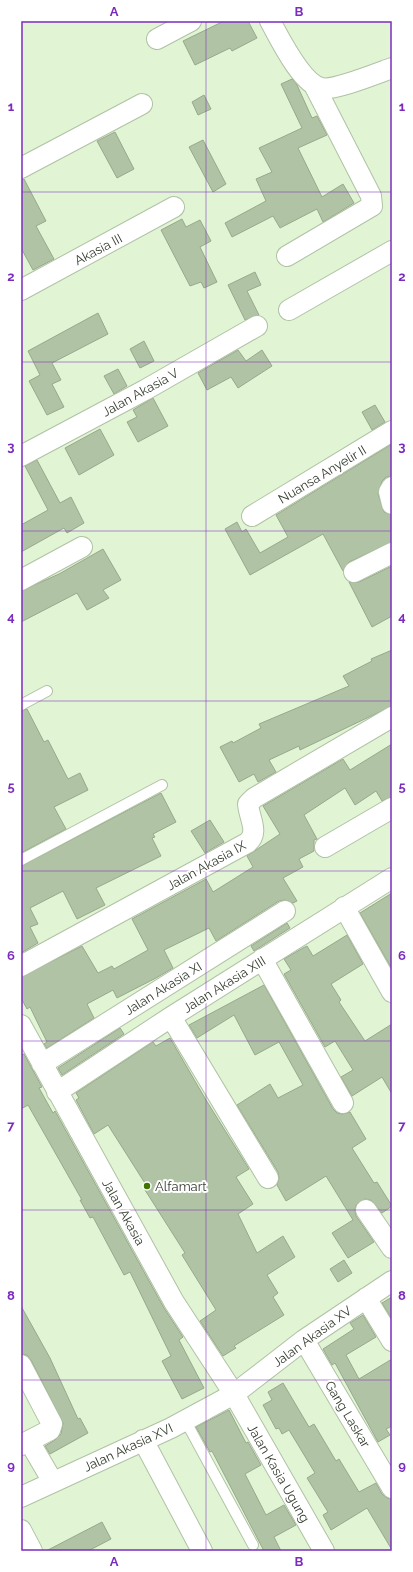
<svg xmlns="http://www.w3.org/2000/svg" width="413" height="1572" font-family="Raleway,sans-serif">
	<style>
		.building { fill: #b1c3a5; stroke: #97a98b }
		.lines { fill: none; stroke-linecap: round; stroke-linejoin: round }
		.service-casing { stroke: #afc2a4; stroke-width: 12 }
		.minor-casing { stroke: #afc2a4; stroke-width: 22 }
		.service { stroke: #fff; stroke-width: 10 }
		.minor { stroke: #fff; stroke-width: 20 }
		.grid { fill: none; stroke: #7b2cbf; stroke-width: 1; stroke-opacity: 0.55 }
		.poi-dot { fill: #407500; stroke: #fff; stroke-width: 1.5 }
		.labels { text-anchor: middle; stroke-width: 4; stroke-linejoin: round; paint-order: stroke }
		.street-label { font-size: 13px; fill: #343c2f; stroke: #fff }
		.poi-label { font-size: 13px; fill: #343c2f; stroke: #fff; text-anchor: start }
		.neatline { fill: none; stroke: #7b2cbf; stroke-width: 1.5 }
		.grid-label { font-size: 13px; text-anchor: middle; font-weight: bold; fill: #7b2cbf }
	</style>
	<rect width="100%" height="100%" fill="#e1f5d5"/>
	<path class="building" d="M224 21H248L257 38 232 51 230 48 195 65 183 41Z
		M292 79 297 85 312 118 317 116 327 135 298 148 322 197 343 184 354 203 323 222 317 209 280 228 273 216 232 237 225 223 266 201 256 179 272 172 259 148 302 128 281 84Z
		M204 95 211 109 198 115 192 102Z
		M115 132 134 169 117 178 97 141Z
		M203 140 226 184 213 192 189 147Z
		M21 179H24L46 221 36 226 54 259 33 270 21 248Z
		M182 219 186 227 200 220 211 241 200 247 217 282 204 288 201 282 190 286 161 230Z
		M255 272 261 285 247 291 259 315 245 320 228 285Z
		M98 313 108 334 52 363 61 380 52 384 64 407 47 415 29 381 40 375 28 351Z
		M144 341 154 361 140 368 130 349Z
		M238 350 246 361 262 350 272 366 238 388 231 377 207 390 198 373Z
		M118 369 127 386 114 394 104 376Z
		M153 398 168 426 138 442 127 422 137 417 133 410Z
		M375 405 385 422 372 430 362 412Z
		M100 429 114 455 79 475 65 448Z
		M392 444V476L386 477 382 481 378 494 384 512 392 515V542L349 562 343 571 323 534 250 575 225 529 237 522 242 532 246 529 260 553 288 537 276 515Z
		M37 460 60 503 71 497 84 523 67 533 64 528 21 552V525L48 510 25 466Z
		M103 549 121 580 103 590 109 598 87 610 77 593 21 622V591L59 574Z
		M392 566V616L372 627 349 582H359Z
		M392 650V706L300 750 299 746 269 760 276 772 258 782 254 774 239 782 220 747 232 741 233 743 261 728 259 724 349 686 343 676 372 661 371 659Z
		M27 709 44 742 48 740 68 779 80 773 88 790 54 807 66 829 21 853V711Z
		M392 744V797L382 801 376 791 355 805 345 788 304 815 317 839 314 840V851L299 859 303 867 283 878 297 901 293 903 285 900 279 901 216 941 209 928 164 950 173 968 156 978 117 998 113 990 87 1004 94 1018 47 1048 44 1044 47 1042 30 1007 27 1009 21 998V977L82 946 98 973 112 966 114 969 148 950 132 919 206 879 213 892 253 867 247 856 280 834 263 806 343 759 350 770Z
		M161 793 176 822 153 834 155 837 152 838 161 856 96 888 105 905 77 919 63 891 30 908 38 924 30 927 38 943 21 953V866Z
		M210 820 224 842 205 853 191 831Z
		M392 893V969L360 913Z
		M287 923 290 928 254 951 251 946Z
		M347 935 363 964 331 984 341 1000 339 1002 365 1041 392 1024V1094L382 1077 352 1096 341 1077 353 1070 335 1041 325 1047 284 974 291 970 284 959 303 948 307 946 313 956Z
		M264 985 333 1109 337 1113 342 1114 350 1112 366 1139 352 1148 374 1183 377 1182 392 1206 382 1213 371 1200 365 1199 356 1205 355 1210 356 1216 374 1242 348 1258 332 1233 353 1220 326 1176 286 1201 277 1185 279 1178 278 1172 237 1105 270 1084 278 1098 303 1085 279 1042 255 1055 234 1015 197 1038 189 1025Z
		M120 1028 124 1034 62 1075 58 1068Z
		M170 1038 206 1100 249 1169 236 1177 253 1204 238 1214 257 1253 283 1236 295 1257 267 1275 278 1293 273 1297 284 1315 234 1346 236 1348 223 1356 200 1321 216 1310 182 1255 185 1253 145 1190 148 1188 108 1125 94 1134 76 1100 79 1098 76 1093 153 1042 156 1046Z
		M24 1054 42 1087 39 1088 53 1113 55 1111 164 1308 183 1337 179 1340 204 1388 182 1399 162 1361 171 1356 130 1272 124 1275 93 1217 90 1218 80 1200H82L28 1105 21 1109V1055Z
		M344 1260 352 1273 338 1282 330 1269Z
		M392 1297V1319L382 1303Z
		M21 1306 50 1358 78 1419 80 1418 88 1433 50 1454 45 1446 55 1440 61 1434 63 1423 31 1360 27 1355 21 1354Z
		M363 1315 376 1337 346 1355 359 1379 392 1359V1426L386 1429 390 1435 378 1442 335 1363 332 1365 323 1349 354 1329 350 1323Z
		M283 1383 309 1427 314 1424 336 1461 339 1459 359 1492 376 1483 382 1494 387 1498 392 1499V1550L367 1508 331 1530 323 1515 328 1512 307 1478 315 1473 289 1430 282 1434 279 1428 276 1429 263 1405 272 1400 268 1392Z
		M229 1410 246 1443 248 1442 261 1465 245 1474 266 1515 284 1505 296 1525 274 1537 281 1551H264L212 1451 210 1452 196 1427Z
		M102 1522 111 1539 88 1551H46Z"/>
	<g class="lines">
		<g class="service-casing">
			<path id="service" d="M21 705 47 691
				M21 860 162 785
				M185 1420 253 1545"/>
		</g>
		<g class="minor-casing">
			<path id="minor" d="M270 21C280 39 301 83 321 88 334 91 378 73 392 68
				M157 39 191 21
				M21 168 142 104
				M287 256 372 206 371 196 314 85
				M21 290 174 207
				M289 310 392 251
				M21 456 145 390 257 326
				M392 487 389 492 392 504
				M252 516 392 431
				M354 572 392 553
				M21 580 82 547
				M325 847 392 808
				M344 907 392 992
				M262 959 343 1103
				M21 966 247 843C260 833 249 818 248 804L254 798 392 717
				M171 1017 268 1178
				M21 1025 174 1302 234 1394 324 1551
				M42 1064 285 911
				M57 1092 171 1017 392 878
				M366 1210 392 1248
				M366 1298 392 1341
				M304 1340 392 1488
				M21 1365 52 1424 50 1430 21 1445
				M143 1440 202 1551
				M29 1441 53 1482
				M21 1497 171 1428 234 1394 304 1340 392 1281
				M21 1530 32 1551"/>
		</g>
		<use href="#service" class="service"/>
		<use href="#minor" class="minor"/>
	</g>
	<path class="grid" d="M206 21V1551M21 192H392M21 362H392M21 531H392M21 701H392M21 871H392M21 1041H392M21 1210H392M21 1380H392"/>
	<circle class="poi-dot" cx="147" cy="1186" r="4"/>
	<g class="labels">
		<g class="street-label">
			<text transform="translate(98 249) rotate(-28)" y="5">Akasia III</text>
			<text transform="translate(140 392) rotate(-29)" y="5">Jalan Akasia V</text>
			<text transform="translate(322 474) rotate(-31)" y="5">Nuansa Anyelir II</text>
			<text transform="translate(206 865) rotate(-29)" y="5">Jalan Akasia IX</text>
			<text transform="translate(224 984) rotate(-32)" y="5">Jalan Akasia XIII</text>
			<text transform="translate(163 988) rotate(-32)" y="5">Jalan Akasia XI</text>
			<text transform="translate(124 1212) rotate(61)" y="5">Jalan Akasia</text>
			<text transform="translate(312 1336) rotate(-36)" y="5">Jalan Akasia XV</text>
			<text transform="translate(348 1414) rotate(59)" y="5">Gang Laskar</text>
			<text transform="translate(128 1447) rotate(-25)" y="5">Jalan Akasia XVI</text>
			<text transform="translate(279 1473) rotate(60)" y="5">Jalan Kasia Ugung</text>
		</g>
		<g class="poi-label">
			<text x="155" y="1191">Alfamart</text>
		</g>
	</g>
	<rect width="413" height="1572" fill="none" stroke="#ffffff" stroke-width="44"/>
	<rect x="22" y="22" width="369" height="1528" class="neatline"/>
	<g class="grid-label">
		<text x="114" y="16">A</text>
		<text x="299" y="16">B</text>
		<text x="11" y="111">1</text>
		<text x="402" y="111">1</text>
		<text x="11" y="281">2</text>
		<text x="402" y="281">2</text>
		<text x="11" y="451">3</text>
		<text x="402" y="451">3</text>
		<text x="11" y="621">4</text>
		<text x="402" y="621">4</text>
		<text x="11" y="791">5</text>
		<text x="402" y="791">5</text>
		<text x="11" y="960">6</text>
		<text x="402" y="960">6</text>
		<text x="11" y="1130">7</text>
		<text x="402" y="1130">7</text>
		<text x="11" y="1300">8</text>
		<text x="402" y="1300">8</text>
		<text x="11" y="1470">9</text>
		<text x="402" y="1470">9</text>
		<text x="114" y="1566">A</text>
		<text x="299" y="1566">B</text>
	</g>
</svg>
